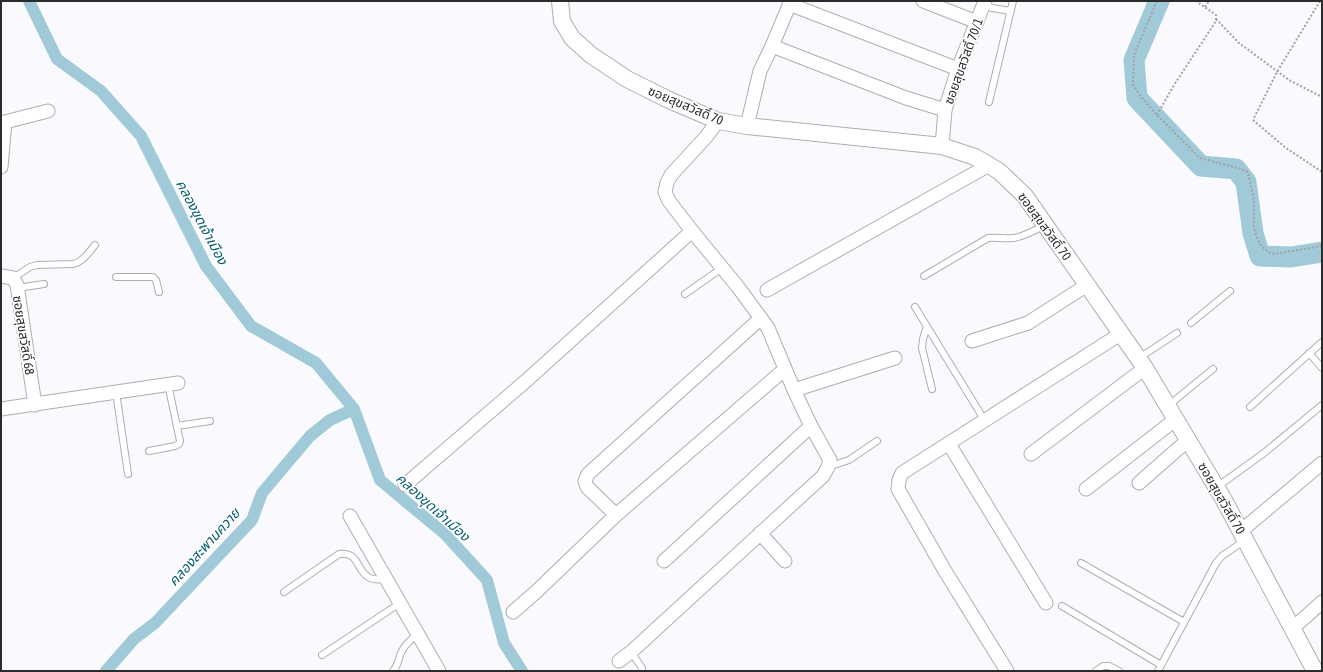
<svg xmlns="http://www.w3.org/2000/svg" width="1323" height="672" font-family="'Asap Condensed','Noto Sans Thai',sans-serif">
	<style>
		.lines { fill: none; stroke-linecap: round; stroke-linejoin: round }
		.canal { stroke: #a0cad8; stroke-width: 12 }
		.river { stroke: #a0cad8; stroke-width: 21 }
		.service-casing { stroke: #aeaeb2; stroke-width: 8 }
		.minor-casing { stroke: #aeaeb2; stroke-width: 15 }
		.tertiary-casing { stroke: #aeaeb2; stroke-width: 18 }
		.path { stroke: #a1a1a4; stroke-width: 2; stroke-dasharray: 2 2; stroke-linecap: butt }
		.service { stroke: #fff; stroke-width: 6 }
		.minor { stroke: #fff; stroke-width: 13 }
		.tertiary { stroke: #fff; stroke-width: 16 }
		.labels { text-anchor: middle; stroke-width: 3.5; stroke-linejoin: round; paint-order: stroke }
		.street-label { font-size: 13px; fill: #2b2b2c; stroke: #fff }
		.water-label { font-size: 14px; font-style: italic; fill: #035c70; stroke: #fff }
	</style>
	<rect width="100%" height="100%" fill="#fafafe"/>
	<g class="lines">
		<path class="canal" d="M29 1 57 59 101 91 141 136 206 266 251 326 316 363 354 409 380 480 445 534 487 580 504 643 522 671
			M106 671 134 639 155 623 252 520 262 493 310 436 330 420 354 409"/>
		<path class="river" d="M1159 1 1134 60 1137 98 1201 166 1236 169 1246 182 1253 233 1260 256 1291 257 1322 252"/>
		<g class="service-casing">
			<path id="service" d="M984 4 992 8 1011 11
				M989 102 1013 1
				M924 276 988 238C996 237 1005 239 1013 238 1024 237 1035 230 1045 225
				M116 277H153L156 280 159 292
				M13 278 30 267 37 265 73 264C83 262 88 253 95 245
				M17 288 44 284
				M685 294 722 268
				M915 307 985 421
				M1191 323 1230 291
				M927 326 923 339 922 348 932 389
				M1309 353 1322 368
				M1139 358 1177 333
				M116 392 128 474
				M1169 405 1213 369
				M1250 407 1322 342
				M177 426 210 421
				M149 451 175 446 179 444 180 441 168 384
				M828 467 849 460 877 441
				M1217 487 1264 453 1322 405
				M1081 563 1184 622
				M284 592 339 554C361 552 355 571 370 578 374 580 381 579 386 580
				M1062 606 1161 665
				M631 652 642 668V671
				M322 655 400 603
				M393 671C398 666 398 660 401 653 404 645 411 640 417 634
				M1096 671 1103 666H1109L1119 671
				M1158 671 1216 563 1222 556 1244 541"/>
		</g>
		<g class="minor-casing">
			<path id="minor" d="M923 1 977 22
				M789 4 958 69
				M772 46 906 98 945 110
				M1 123 48 111
				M747 126 760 71 772 46 791 1
				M942 146 945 110 958 69 985 1
				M1 167 5 122
				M1 276 13 278 17 285 35 405
				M767 290 989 165
				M972 341 1028 323 1087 285
				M794 390 895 358
				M1 409 178 383
				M949 444 1046 603
				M1031 454 1145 368
				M1139 483 1188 440
				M405 485 527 380 692 231
				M1086 489 1176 419
				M616 515 587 487 585 481 588 474 761 318
				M350 516 439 671
				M1241 531 1322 463
				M760 533 785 561
				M664 561 811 426 794 390 768 328 738 287 692 231 669 201 665 192 667 183 671 175 706 137 718 121
				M513 612 537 591 616 515 785 369
				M1293 628 1322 602
				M619 661 631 652 823 476 828 467 830 460 811 426
				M1007 671 945 571 898 489 899 480 902 473 1122 333"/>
		</g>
		<g class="tertiary-casing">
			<path id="tertiary" d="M560 1 562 21 572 38 591 55 627 79 669 100 718 121 747 126 942 146 975 157 989 165 1000 172 1025 196 1145 368 1224 500 1315 671"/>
		</g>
		<path class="path" d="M1157 1 1134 55 1133 85 1142 98 1157 115 1200 158 1241 169 1248 172 1254 200V228L1256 235 1261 246 1270 253 1274 254 1322 246
			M1320 1 1277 72 1254 118V121L1286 148 1322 172
			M1205 7 1209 1
			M1216 19 1239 43 1289 80 1322 97
			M1157 115 1174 85 1216 21V15L1196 1"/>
		<use href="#service" class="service"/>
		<use href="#minor" class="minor"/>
		<use href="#tertiary" class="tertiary"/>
	</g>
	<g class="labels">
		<g class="street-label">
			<text transform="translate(963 61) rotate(-70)" y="5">ซอยสุขสวัสดิ์ 70/1</text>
			<text transform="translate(686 105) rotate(23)" y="5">ซอยสุขสวัสดิ์ 70</text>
			<text transform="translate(1045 226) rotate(54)" y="5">ซอยสุขสวัสดิ์ 70</text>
			<text transform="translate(24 335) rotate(81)" y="5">ซอยสุขสวัสดิ์ 68</text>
			<text transform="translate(1222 498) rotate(60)" y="5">ซอยสุขสวัสดิ์ 70</text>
		</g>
		<g class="water-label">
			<text transform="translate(202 222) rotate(62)" y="5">คลองขุดเจ้าเมือง</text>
			<text transform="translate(433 507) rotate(42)" y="5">คลองขุดเจ้าเมือง</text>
			<text transform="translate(204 547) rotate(-48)" y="5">คลองสะพานควาย</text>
		</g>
	</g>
	<rect width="1323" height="672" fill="none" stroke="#2b2b2c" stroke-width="4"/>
</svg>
